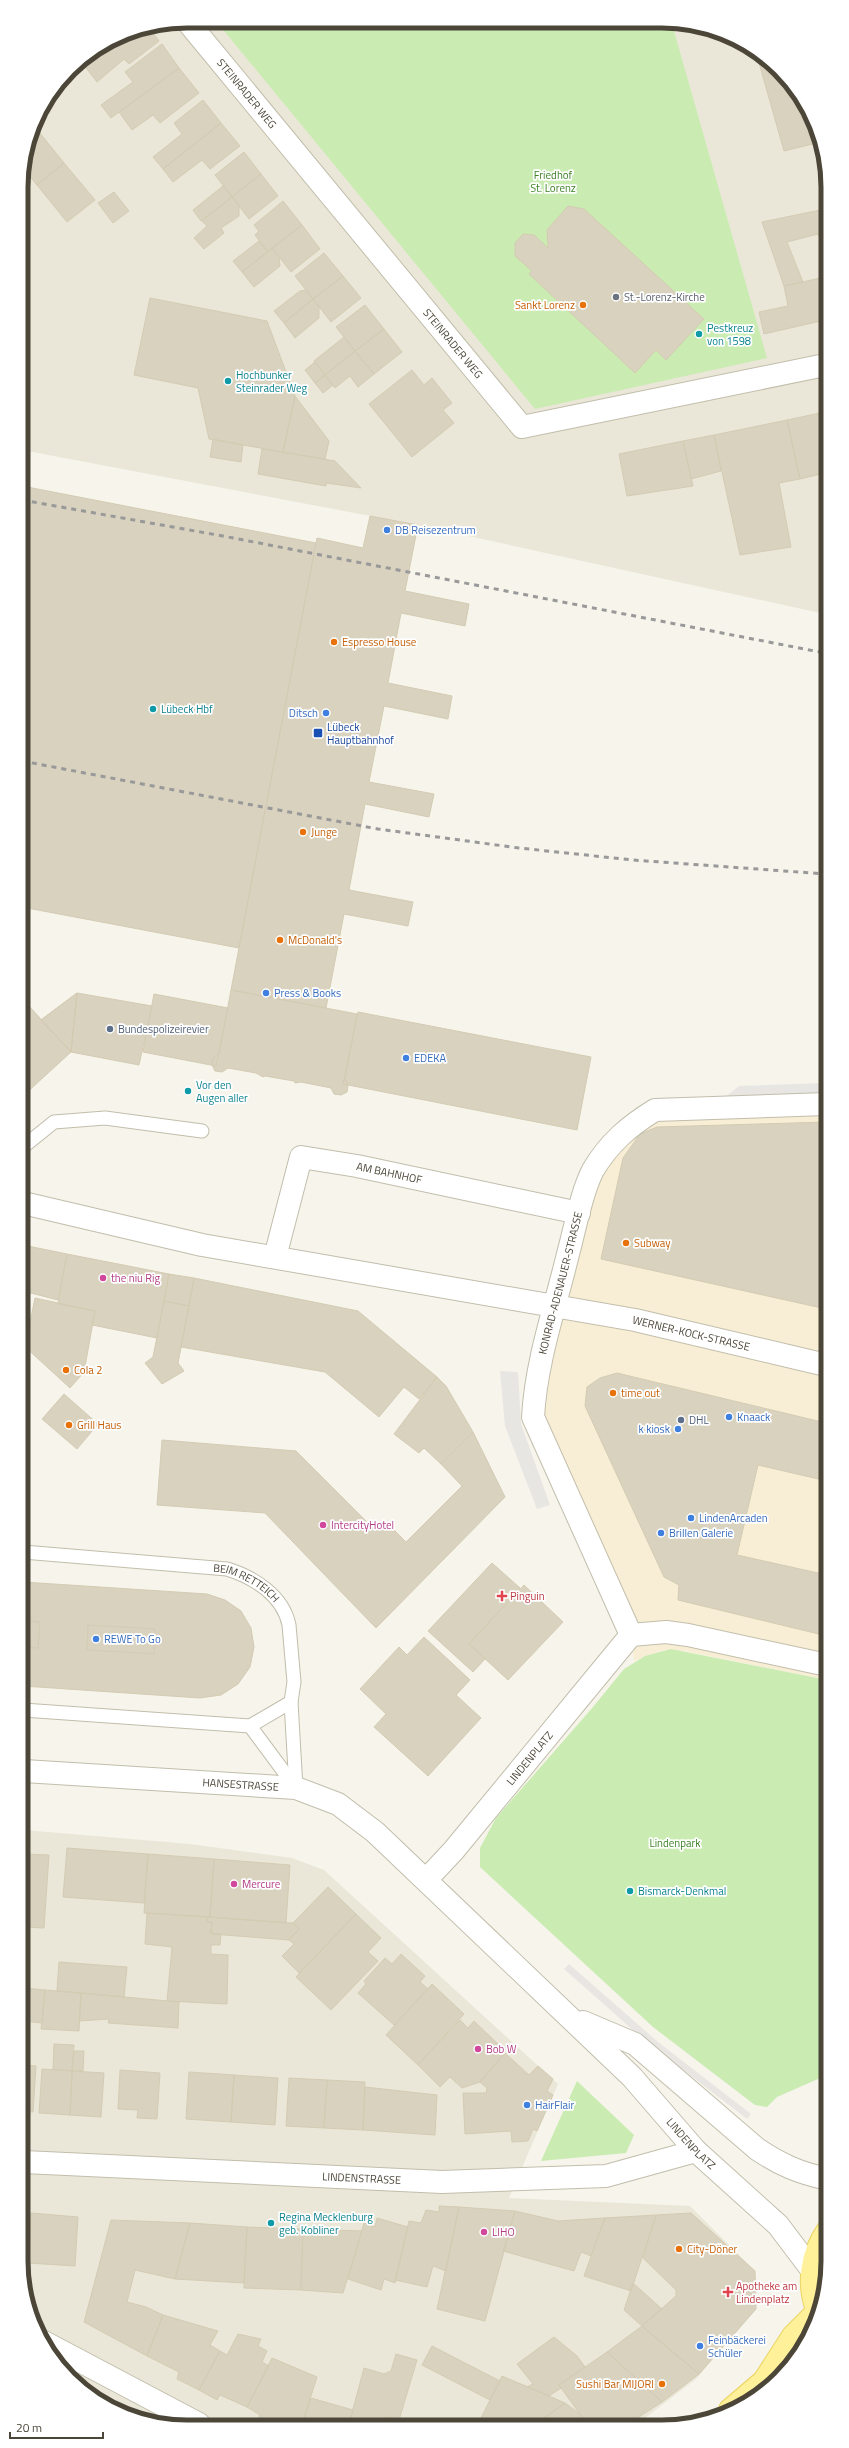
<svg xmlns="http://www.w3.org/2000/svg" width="849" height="2448" font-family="'Titillium Web',sans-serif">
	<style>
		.residential { fill: #eae7d8 }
		.commercial { fill: #f8eed5 }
		.green { fill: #caecb2 }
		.parking { fill: #e7e6e2 }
		.building { fill: #d8d2bf; stroke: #d4cbb2 }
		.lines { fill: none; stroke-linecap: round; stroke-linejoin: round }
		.service-casing { stroke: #c2beac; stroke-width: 15 }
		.minor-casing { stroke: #c2beac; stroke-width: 24 }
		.tertiary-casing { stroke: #c2beac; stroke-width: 24 }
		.primary-casing { stroke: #ebd464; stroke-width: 24 }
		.service { stroke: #fff; stroke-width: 13 }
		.minor { stroke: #fff; stroke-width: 22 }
		.tertiary { stroke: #fff; stroke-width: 22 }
		.primary { stroke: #fff09a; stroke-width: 22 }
		.rail { stroke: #999; stroke-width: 3; stroke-dasharray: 5 5; stroke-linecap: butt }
		.worship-dot { fill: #6b7280; stroke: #fff; stroke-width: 1.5 }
		.food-dot { fill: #e8710a; stroke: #fff; stroke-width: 1.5 }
		.culture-dot { fill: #0f9aa8; stroke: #fff; stroke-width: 1.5 }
		.shop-dot { fill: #3f7fe0; stroke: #fff; stroke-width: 1.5 }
		.transit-dot { fill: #1a4fb4; stroke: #fff; stroke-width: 1.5 }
		.service-dot { fill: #5c6f8a; stroke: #fff; stroke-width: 1.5 }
		.hotel-dot { fill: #d1479c; stroke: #fff; stroke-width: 1.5 }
		.health-dot { fill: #e0444e; stroke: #fff; stroke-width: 1.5 }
		.labels { text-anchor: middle; stroke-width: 3.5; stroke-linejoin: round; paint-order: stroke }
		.street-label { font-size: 11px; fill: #4b4638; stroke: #fff }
		.park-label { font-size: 11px; fill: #3d8126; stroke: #fff }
		.worship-label { font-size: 11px; fill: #5b616d; stroke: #fff; text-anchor: start }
		.food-label { font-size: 11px; fill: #c56008; stroke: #fff; text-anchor: start }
		.culture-label { font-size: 11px; fill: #0d838f; stroke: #fff; text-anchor: start }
		.shop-label { font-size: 11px; fill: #366cbe; stroke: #fff; text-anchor: start }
		.transit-label { font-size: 11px; fill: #164399; stroke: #fff; text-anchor: start }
		.service-label { font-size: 11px; fill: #4e5e75; stroke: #fff; text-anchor: start }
		.hotel-label { font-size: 11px; fill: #b23c85; stroke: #fff; text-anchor: start }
		.health-label { font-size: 11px; fill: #be3a42; stroke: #fff; text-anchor: start }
		.rim { fill: none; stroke: #4b4638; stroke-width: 5 }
	</style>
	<rect width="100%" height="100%" fill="#f6f4eb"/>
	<path class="residential" d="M187 21 695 24 745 43 780 70 811 113 825 154V614L418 525 22 450 21 176 38 113 77 62 123 34Z
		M24 1830 190 1844 292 1858 324 1870 558 2084 509 2198 690 2206 755 2271 756 2309 696 2379 637 2424H155L113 2410 70 2379 43 2344 24 2294Z"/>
	<path class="commercial" d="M826 1100 827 1680 685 1651 664 1650 634 1661 631 1635 584 1526 536 1392 579 1213 633 1123Z"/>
	<path class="green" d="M216 21 672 24 767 358 535 409Z
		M671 1649 827 1680V2075L777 2097 767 2107 755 2105 653 2027 480 1867V1848L496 1818 593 1707 624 1669 645 1656Z
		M577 2081 634 2135 626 2153 541 2161Z"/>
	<path class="parking" d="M826 1083V1095L724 1098 739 1086Z
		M500 1371 518 1372 521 1424 550 1505 537 1509 505 1426Z
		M569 1964 658 2042 751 2114 747 2119 642 2038 564 1969Z"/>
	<path class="building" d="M149 28 159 41 129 64 124 59 97 82 83 64 123 34Z
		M112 41 83 64 80 60Z
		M162 44 179 68 111 118 101 105 133 82 125 72Z
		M756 52 780 70 811 113 821 142 784 151Z
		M179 68 199 93 160 123 153 115 132 130 119 112Z
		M203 100 221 123 163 169 153 157 182 134 174 123Z
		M221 123 240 146 210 169 202 160 173 182 163 169Z
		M35 127 64 163 37 185 23 168Z
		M244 152 261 174 232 197 215 175Z
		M64 163 95 200 67 222 37 185Z
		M261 174 278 196 249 219 232 197Z
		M223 186 232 197 201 221 193 210Z
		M114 192 129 211 113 223 98 203Z
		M232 197 239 205V216L221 228 224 233 204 249 194 238 207 226 202 221Z
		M283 201 302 225 268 252 255 235 259 231 254 225Z
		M568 206 584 209 704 319 666 360 656 350 635 373 529 274 532 271 515 256V243L523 234 534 235 548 248 547 230Z
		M825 209V236L819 237 818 234 787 242 803 282 784 286 762 222Z
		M302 225 320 249 291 272 272 248Z
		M259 241 268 252 242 272 233 261Z
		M272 248 279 257 280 266 254 287 242 272Z
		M324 253 343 276 313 299 295 276Z
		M343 276 361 298 331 322 313 299Z
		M825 277V320L764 334 759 312 788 306 784 286Z
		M306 290 313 299 284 323 274 311 300 291Z
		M150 298 267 321 295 396 283 452 209 439 198 388 134 375Z
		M313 299 319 307V318L295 338 284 323Z
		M365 305 384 329 355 351 336 327Z
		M384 329 402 352 374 374 355 351Z
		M344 337 355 351 325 375 314 361Z
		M355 351 374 374 358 387 350 376 335 388 325 375Z
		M315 362 325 375 315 383 305 370Z
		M412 370 424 385 432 378 452 403 443 410 454 423 412 457 369 404Z
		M325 375 333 385 323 393 315 383Z
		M295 396 329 441 325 459 283 452Z
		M825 412V473L800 479 787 420Z
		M787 420 800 479 779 483 791 547 740 555 714 435Z
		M714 435 721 471 691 479 683 441Z
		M213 439 243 445 241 462 210 457Z
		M683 441 693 486 627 496 619 454Z
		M262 449 335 461 361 488 326 483V486L258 474Z
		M22 486 316 543 239 948 22 907Z
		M370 516 418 525 405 591 469 604 465 626 401 613 388 683 452 696 448 719 384 706 369 782 434 794 429 817 365 804 349 890 413 902 408 926 344 914 326 1008 231 990 317 538 363 548Z
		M825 535V564L820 536Z
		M231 990 357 1014 345 1079 348 1085 347 1092 341 1095 334 1094 331 1088 301 1082 295 1083 294 1081 265 1076 263 1077 256 1073 228 1068 222 1072 215 1071 212 1065 213 1058 219 1054Z
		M77 993 71 1052 41 1020Z
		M77 993 71 1052 41 1020Z
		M77 993 152 1006 139 1065 71 1052Z
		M154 994 228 1008 216 1066 143 1052Z
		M29 1006 71 1052 23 1096V1012Z
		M358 1012 591 1057 577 1130 343 1084Z
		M826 1122V1309L601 1259 623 1158 640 1134 657 1127Z
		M23 1245 67 1254 58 1300 23 1291Z
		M67 1254 169 1274 157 1338 92 1325 95 1311 58 1304Z
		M169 1274 194 1278 189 1306 164 1301Z
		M194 1278 358 1311 437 1377 419 1399 404 1387 379 1417 325 1372 181 1347Z
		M35 1298 95 1311 84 1372 70 1388 23 1345V1338L28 1332Z
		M164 1301 189 1306 178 1363 184 1371 162 1384 145 1363 153 1357Z
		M617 1373 826 1423 827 1481 758 1465 737 1555 827 1575V1636L678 1600 679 1585 664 1577 585 1406 587 1387 600 1378Z
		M437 1377 446 1386 473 1432 441 1464 424 1448 419 1453 394 1434Z
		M64 1394 98 1424 77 1449 42 1419Z
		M23 1401 27 1405 23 1409Z
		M473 1432 505 1497 376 1628 265 1513 157 1505 162 1440 296 1451 375 1530 384 1520 406 1542 462 1486 441 1464Z
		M492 1563 520 1588 469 1644 485 1659 473 1672 428 1631Z
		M23 1582 207 1594 225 1600 241 1611 251 1628 254 1647 250 1667 238 1684 221 1695 200 1698 23 1686Z
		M524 1585 563 1622 508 1680 469 1644Z
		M23 1621 40 1622 38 1648 23 1647Z
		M88 1625 155 1629 154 1654 87 1650Z
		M424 1637 470 1680 456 1695 481 1718 428 1776 374 1727 386 1714 360 1689 399 1647 407 1655Z
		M67 1848 148 1854 144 1903 63 1897Z
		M24 1854 49 1855 44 1928 24 1927Z
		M148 1854 214 1859 210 1917 144 1913Z
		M214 1859 290 1865 286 1923 210 1917Z
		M328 1887 356 1914 299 1973 282 1956 294 1944 289 1940 299 1929 293 1923Z
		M147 1913 207 1917V1922H212L211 1934H221L220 1945H211V1954L228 1955 227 2004 167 2001 172 1947 145 1944Z
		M356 1914 381 1938 368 1952 378 1961 331 2010 296 1977Z
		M207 1917 293 1923 299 1929 289 1940 211 1934 212 1922H207Z
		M401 1954 425 1976 420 1982 428 1989 394 2025 358 1993 366 1984 364 1981 385 1958 392 1964Z
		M59 1962 127 1967 124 1997 57 1991Z
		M432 1984 464 2014 418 2065 386 2035Z
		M24 1988 45 1990 42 2023 24 2021Z
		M45 1990 81 1993 79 2031 41 2029Z
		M81 1993 179 2002 178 2028 108 2023 109 2019 79 2021Z
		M460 2020 468 2028 474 2021 498 2044 494 2048 503 2056 480 2082 462 2088 450 2077 440 2087 418 2065Z
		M54 2044 74 2045 72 2071 53 2069Z
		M74 2051H84L83 2071H72Z
		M505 2053 529 2075 538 2066 553 2079 547 2091 553 2095 537 2131 533 2129 528 2141 512 2142 511 2131 465 2134 463 2093H486L487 2088 480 2082Z
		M24 2065 36 2066 33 2112 24 2111Z
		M42 2069 72 2071 70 2115 39 2113Z
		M120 2070 160 2073 157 2119 137 2118 138 2110 118 2109Z
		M72 2071 104 2073 101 2117 70 2115Z
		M189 2072 234 2075 231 2122 186 2119Z
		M234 2075 278 2078 275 2125 231 2122Z
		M289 2078 327 2080 324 2128 286 2126Z
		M327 2080 365 2082 363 2130 324 2128Z
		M365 2087 437 2095 435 2135 363 2130Z
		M439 2206 459 2207 446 2271 433 2266 427 2287 395 2280 409 2221 421 2223 426 2210 439 2212Z
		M459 2207 515 2211 485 2321 437 2309Z
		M515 2211 558 2221 605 2218 591 2256 581 2252 574 2271 503 2251Z
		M31 2213 78 2217 75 2266 28 2263Z
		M691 2213 755 2271 756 2309 699 2374 642 2326 676 2296V2290L643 2258 656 2215Z
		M656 2215 631 2291 584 2276 605 2218Z
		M377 2218 408 2227 395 2283 384 2279 381 2290 348 2279 364 2223 375 2227Z
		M111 2220 190 2223 175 2279 135 2270 127 2302 146 2307 163 2315 147 2356 84 2322Z
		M190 2223 247 2227 244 2283 175 2279Z
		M247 2227 303 2229 301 2290 244 2288Z
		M303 2229 362 2231 343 2293 301 2290Z
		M633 2283 662 2309 642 2326 624 2310Z
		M163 2315 218 2331 210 2345 220 2351 199 2390 177 2379 179 2372 147 2356Z
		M642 2326 699 2374 662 2402 607 2352Z
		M238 2334 261 2339 258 2346 267 2351 262 2362 269 2366 247 2407 220 2395 217 2400 199 2390 220 2351 227 2355Z
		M554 2337 577 2356 585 2367 559 2385 561 2388 549 2396 527 2387 533 2384 517 2364Z
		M432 2346 500 2381 490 2400 422 2365Z
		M607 2352 662 2402 628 2424H587L559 2385Z
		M396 2354 417 2360 399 2420 388 2417 385 2424H349L364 2368 384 2374 391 2371Z
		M272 2358 317 2377 302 2424H262L257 2421 260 2415 247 2407Z
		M502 2376 549 2396 565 2403 536 2424H478Z
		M311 2398 353 2410 349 2424H302Z
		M565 2403 580 2414 587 2424 538 2423Z"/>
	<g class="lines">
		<g class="service-casing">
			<g id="service">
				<path d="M23 1147 54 1122 105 1118 202 1131"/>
				<path id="s1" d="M23 1552 227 1569C253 1577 283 1595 289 1625L294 1682 291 1702 296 1788"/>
				<path d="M23 1710 250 1726 291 1702"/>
				<path d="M250 1726 296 1788"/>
			</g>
		</g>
		<g class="minor-casing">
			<g id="minor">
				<path id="s2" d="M187 21 522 427 825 365"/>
				<path id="s3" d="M23 1203 202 1245 635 1320 826 1365"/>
				<path id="s4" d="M275 1257 301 1157 357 1166 579 1213"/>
				<path id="s5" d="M631 1635 533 1417C536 1362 555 1308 568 1254 575 1229 581 1193 593 1170 609 1143 629 1126 655 1110L826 1104"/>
				<path id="s6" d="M426 1880 454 1850 631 1635 666 1632 688 1635 827 1665"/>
				<path id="s7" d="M24 2162 442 2182 606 2176 696 2151"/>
				<path d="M42 2341 199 2424"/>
			</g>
		</g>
		<g class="tertiary-casing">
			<g id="tertiary">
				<path id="s8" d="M24 1771 296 1788 338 1804 375 1832 632 2077 696 2151 778 2225 812 2270"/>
				<path d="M583 2022 635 2044 757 2149C781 2165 799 2173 828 2179"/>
			</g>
		</g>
		<g class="primary-casing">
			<path id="primary" d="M818 2312C807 2285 811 2254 828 2230
				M730 2410 764 2381 793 2336 818 2311"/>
		</g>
		<use href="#service" class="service"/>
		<use href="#minor" class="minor"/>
		<use href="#tertiary" class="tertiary"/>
		<use href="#primary" class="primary"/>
		<path class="rail" d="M22 500 223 536 825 653
			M22 761 378 829 519 848 633 860 826 874"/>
	</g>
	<circle class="worship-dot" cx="616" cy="297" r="4"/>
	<g class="food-dot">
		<circle cx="583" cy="305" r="4"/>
		<circle cx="334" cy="642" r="4"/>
		<circle cx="303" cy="832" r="4"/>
		<circle cx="280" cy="940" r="4"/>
		<circle cx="626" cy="1243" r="4"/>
		<circle cx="66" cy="1370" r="4"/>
		<circle cx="613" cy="1393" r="4"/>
		<circle cx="69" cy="1425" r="4"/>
		<circle cx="679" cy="2249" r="4"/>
		<circle cx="662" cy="2384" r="4"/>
	</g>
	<g class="culture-dot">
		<circle cx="699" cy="334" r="4"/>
		<circle cx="228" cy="381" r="4"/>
		<circle cx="153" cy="709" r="4"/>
		<circle cx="188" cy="1091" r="4"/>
		<circle cx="630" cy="1891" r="4"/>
		<circle cx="271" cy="2223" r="4"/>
	</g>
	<g class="shop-dot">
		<circle cx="387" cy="530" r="4"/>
		<circle cx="326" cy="713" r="4"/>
		<circle cx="266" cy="993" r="4"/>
		<circle cx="406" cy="1058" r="4"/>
		<circle cx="729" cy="1417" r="4"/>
		<circle cx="678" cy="1429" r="4"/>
		<circle cx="691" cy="1518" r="4"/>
		<circle cx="661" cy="1533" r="4"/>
		<circle cx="96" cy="1639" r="4"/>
		<circle cx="527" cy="2105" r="4"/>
		<circle cx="700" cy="2346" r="4"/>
	</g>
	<rect class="transit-dot" x="313" y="728" width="10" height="10" rx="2"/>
	<g class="service-dot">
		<circle cx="110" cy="1029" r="4"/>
		<circle cx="681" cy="1420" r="4"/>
	</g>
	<g class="hotel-dot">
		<circle cx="103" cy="1278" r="4"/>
		<circle cx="323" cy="1525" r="4"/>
		<circle cx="234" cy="1884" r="4"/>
		<circle cx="478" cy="2049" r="4"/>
		<circle cx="484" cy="2232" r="4"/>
	</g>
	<g class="health-dot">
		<path d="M500 1590h4v4h4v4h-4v4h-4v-4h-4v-4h4z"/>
		<path d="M726 2286h4v4h4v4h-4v4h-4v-4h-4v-4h4z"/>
	</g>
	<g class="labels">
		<g class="street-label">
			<text dy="4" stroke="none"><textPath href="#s2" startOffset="94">STEINRADER WEG</textPath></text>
			<text dy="4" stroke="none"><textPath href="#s2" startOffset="418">STEINRADER WEG</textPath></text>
			<text dy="4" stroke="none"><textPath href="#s4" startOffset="193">AM BAHNHOF</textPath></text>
			<text dy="4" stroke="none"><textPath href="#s5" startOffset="376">KONRAD-ADENAUER-STRASSE</textPath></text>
			<text dy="4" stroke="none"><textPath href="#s3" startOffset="681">WERNER-KOCK-STRASSE</textPath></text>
			<text dy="4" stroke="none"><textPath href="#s1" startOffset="228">BEIM RETTEICH</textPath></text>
			<text dy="4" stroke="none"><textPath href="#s6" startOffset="160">LINDENPLATZ</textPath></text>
			<text dy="4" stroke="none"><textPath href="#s8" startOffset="217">HANSESTRASSE</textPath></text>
			<text dy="4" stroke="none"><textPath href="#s8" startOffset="808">LINDENPLATZ</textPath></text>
			<text dy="4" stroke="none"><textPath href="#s7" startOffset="338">LINDENSTRASSE</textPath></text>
		</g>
		<g class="park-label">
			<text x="553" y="179">Friedhof<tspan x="553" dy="13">St. Lorenz</tspan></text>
			<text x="675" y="1847">Lindenpark</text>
		</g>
		<g class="worship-label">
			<text x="624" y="301">St.-Lorenz-Kirche</text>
		</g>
		<g class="food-label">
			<text x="575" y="309" text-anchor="end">Sankt Lorenz</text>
			<text x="342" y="646">Espresso House</text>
			<text x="311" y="836">Junge</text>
			<text x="288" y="944">McDonald's</text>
			<text x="634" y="1247">Subway</text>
			<text x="74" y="1374">Cola 2</text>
			<text x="621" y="1397">time out</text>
			<text x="77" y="1429">Grill Haus</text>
			<text x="687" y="2253">City-Döner</text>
			<text x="654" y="2388" text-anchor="end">Sushi Bar MIJORI</text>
		</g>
		<g class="culture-label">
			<text x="707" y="332">Pestkreuz<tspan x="707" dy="13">von 1598</tspan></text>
			<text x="236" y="379">Hochbunker<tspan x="236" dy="13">Steinrader Weg</tspan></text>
			<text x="161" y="713">Lübeck Hbf</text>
			<text x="196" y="1089">Vor den<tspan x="196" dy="13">Augen aller</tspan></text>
			<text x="638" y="1895">Bismarck-Denkmal</text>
			<text x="279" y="2221">Regina Mecklenburg<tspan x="279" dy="13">geb. Kobliner</tspan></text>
		</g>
		<g class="shop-label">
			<text x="395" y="534">DB Reisezentrum</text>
			<text x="318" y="717" text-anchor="end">Ditsch</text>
			<text x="274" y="997">Press &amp; Books</text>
			<text x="414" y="1062">EDEKA</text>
			<text x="737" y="1421">Knaack</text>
			<text x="670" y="1433" text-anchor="end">k kiosk</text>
			<text x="699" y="1522">LindenArcaden</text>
			<text x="669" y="1537">Brillen Galerie</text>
			<text x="104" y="1643">REWE To Go</text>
			<text x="535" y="2109">HairFlair</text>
			<text x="708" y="2344">Feinbäckerei<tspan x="708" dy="13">Schüler</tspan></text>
		</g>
		<g class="transit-label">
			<text x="327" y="731">Lübeck<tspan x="327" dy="13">Hauptbahnhof</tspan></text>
		</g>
		<g class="service-label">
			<text x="118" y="1033">Bundespolizeirevier</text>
			<text x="689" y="1424">DHL</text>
		</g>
		<g class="hotel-label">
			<text x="111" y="1282">the niu Rig</text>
			<text x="331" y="1529">IntercityHotel</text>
			<text x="242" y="1888">Mercure</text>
			<text x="486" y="2053">Bob W</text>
			<text x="492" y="2236">LIHO</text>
		</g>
		<g class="health-label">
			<text x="510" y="1600">Pinguin</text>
			<text x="736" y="2290">Apotheke am<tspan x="736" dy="13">Lindenplatz</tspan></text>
		</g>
	</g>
	<path d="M0 0H849V2448H0ZM187 28H662A159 159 0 0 1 821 187V2261A159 159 0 0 1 662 2420H187A159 159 0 0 1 28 2261V187A159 159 0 0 1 187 28Z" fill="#fff" fill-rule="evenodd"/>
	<path class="rim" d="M187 28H662A159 159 0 0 1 821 187V2261A159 159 0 0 1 662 2420H187A159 159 0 0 1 28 2261V187A159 159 0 0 1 187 28Z"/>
	<path d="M10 2432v6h93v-6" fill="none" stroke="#4b4638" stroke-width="2"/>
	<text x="16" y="2432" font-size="12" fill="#4b4638" stroke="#ffffff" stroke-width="3" paint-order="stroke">20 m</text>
</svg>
